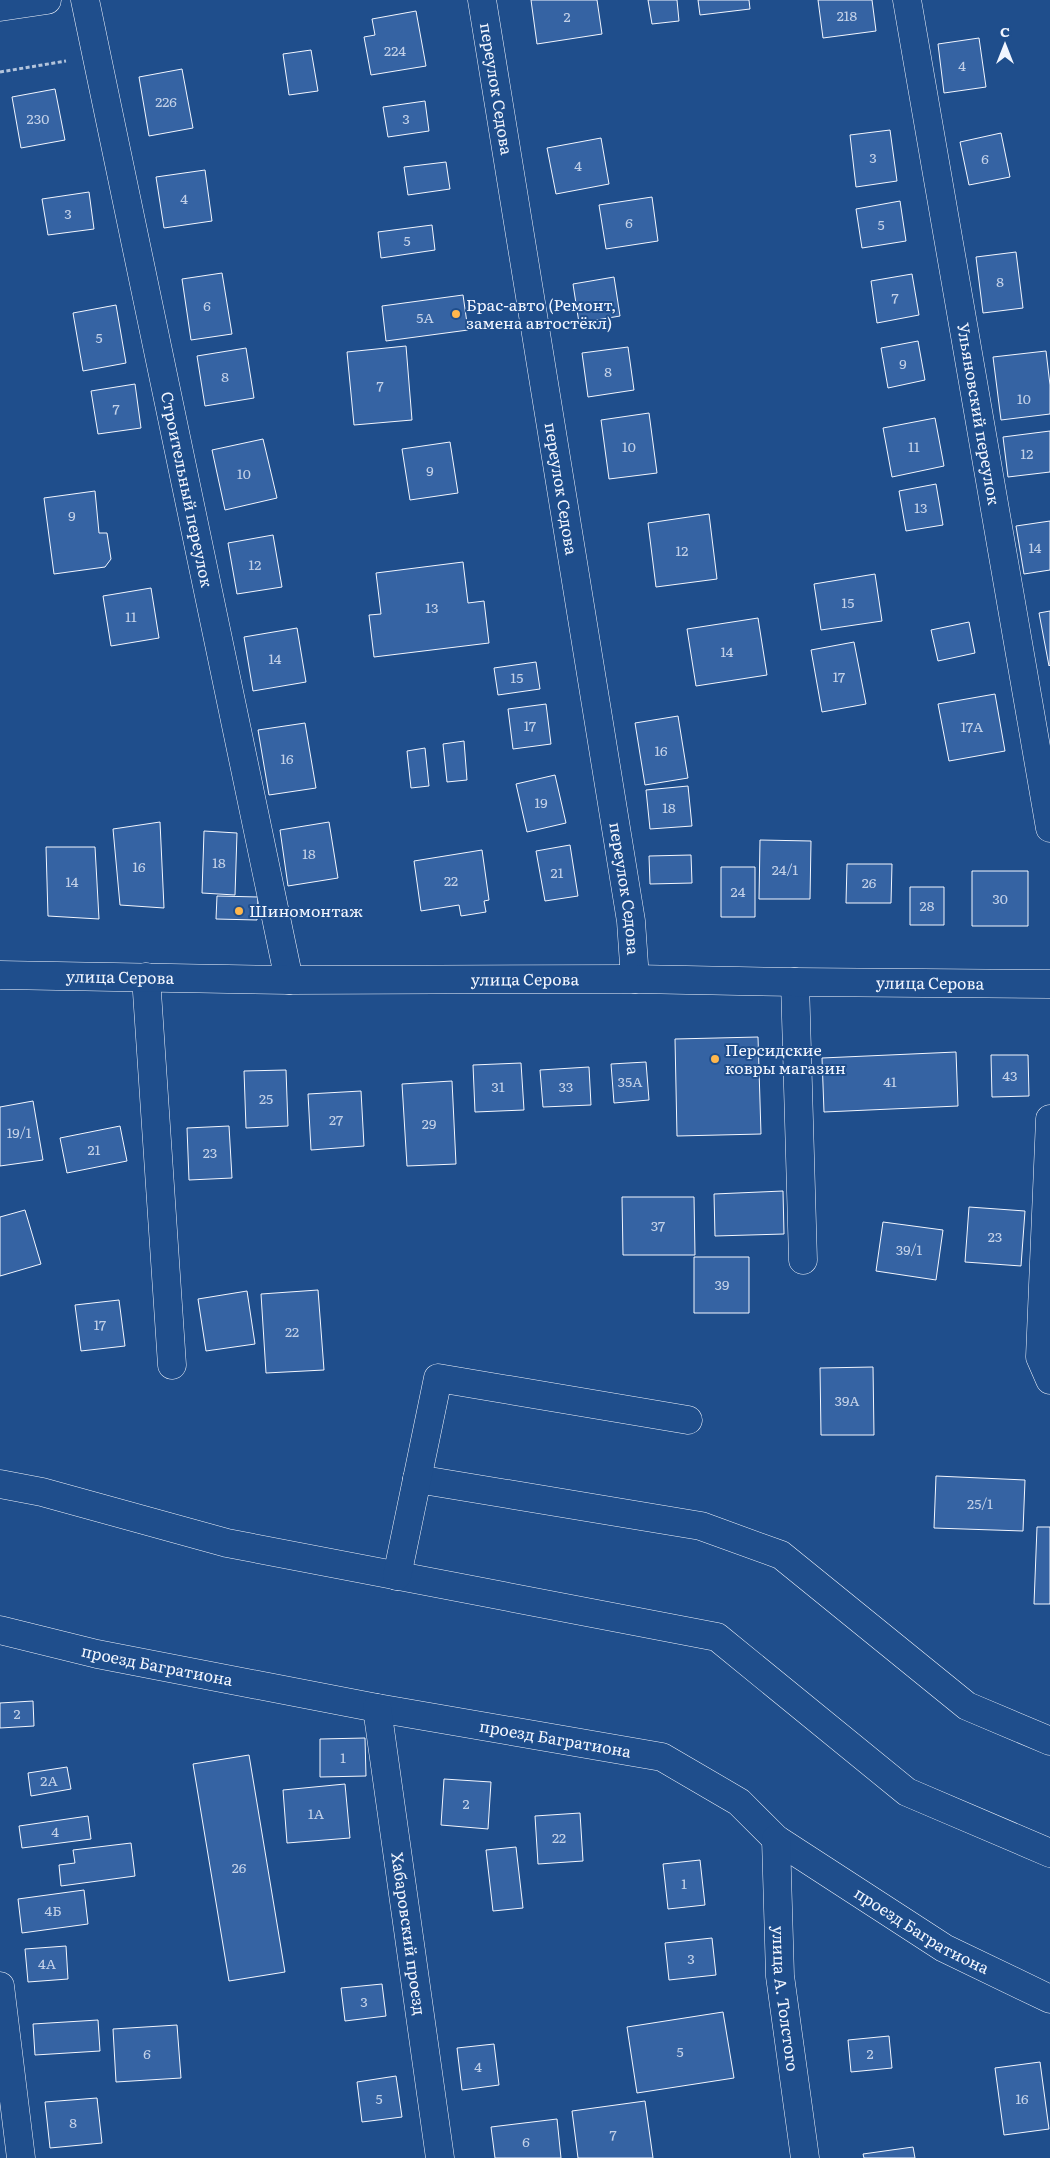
<svg xmlns="http://www.w3.org/2000/svg" width="1050" height="2158" font-family="Literata,serif">
	<style>
		.building { fill: #3563a3; stroke: #f2f6ff }
		.lines { fill: none; stroke-linecap: round; stroke-linejoin: round }
		.minor-casing { stroke: #f2f6ff; stroke-width: 29 }
		.major-casing { stroke: #f2f6ff; stroke-width: 29 }
		.path { stroke: #b3c4dc; stroke-width: 3; stroke-dasharray: 4 2.5; stroke-linecap: butt }
		.minor { stroke: #1f4e8c; stroke-width: 28 }
		.major { stroke: #1f4e8c; stroke-width: 28 }
		.poi-dot { fill: #ffb74d; stroke: #1f4e8c; stroke-width: 2 }
		.labels { text-anchor: middle; stroke-width: 4; stroke-linejoin: round; paint-order: stroke }
		.number-label { font-size: 14px; fill: #c3d1e8 }
		.street-label { font-size: 16px; fill: #f2f6ff; stroke: #1f4e8c }
		.poi-label { font-size: 16px; fill: #f2f6ff; stroke: #1f4e8c; text-anchor: start }
	</style>
	<rect width="100%" height="100%" fill="#1f4e8c"/>
	<path class="building" d="M531 0H597L602 34 537 44Z
		M648 0H677L679 21 652 24Z
		M698 0H749L750 9 700 15Z
		M818 0H872L876 31 823 38Z
		M416 11 426 66 371 75 364 37 375 35 372 19Z
		M979 38 986 87 944 93 938 44Z
		M311 50 318 91 289 95 283 54Z
		M182 69 193 128 149 136 139 77Z
		M55 89 65 140 21 148 12 97Z
		M425 101 429 131 388 137 383 107Z
		M890 130 897 181 856 187 850 135Z
		M1001 133 1010 177 969 185 960 142Z
		M601 138 609 184 556 194 547 148Z
		M446 162 450 189 408 195 404 167Z
		M205 170 212 221 164 228 156 177Z
		M89 192 94 229 48 235 42 199Z
		M652 197 658 241 606 249 599 205Z
		M900 201 906 241 862 248 856 209Z
		M432 225 435 250 381 258 378 232Z
		M1016 252 1023 308 983 313 976 257Z
		M222 273 232 334 191 340 182 279Z
		M912 274 919 315 877 323 871 281Z
		M614 277 620 316 579 323 573 284Z
		M463 295 468 330 386 341 382 306Z
		M116 305 126 363 83 371 73 313Z
		M918 341 925 380 888 388 881 348Z
		M406 346 412 420 354 425 347 352Z
		M628 347 634 390 588 397 582 353Z
		M246 348 254 398 205 406 197 356Z
		M1046 351 1050 385V414L1001 420 993 357Z
		M135 384 141 428 98 434 91 391Z
		M649 413 657 473 609 479 601 420Z
		M935 418 944 466 892 477 883 428Z
		M1050 431V472L1008 477 1003 437Z
		M263 439 277 498 225 510 212 450Z
		M450 442 458 493 410 500 402 449Z
		M936 484 943 525 906 531 899 491Z
		M95 491 99 533H107L111 559 105 567 54 574 44 498Z
		M709 514 717 579 656 587 648 523Z
		M1050 521V570L1024 574 1016 526Z
		M273 535 282 587 237 594 228 543Z
		M463 562 468 603 484 601 489 643 374 657 369 615 381 614 376 573Z
		M875 574 882 621 821 630 814 584Z
		M151 588 159 638 111 646 103 596Z
		M1050 611V665L1049 666 1039 613Z
		M758 618 767 675 696 686 687 629Z
		M969 622 975 653 938 661 931 630Z
		M297 628 306 682 253 691 244 637Z
		M854 642 866 704 822 712 811 650Z
		M536 662 540 689 498 695 494 668Z
		M995 694 1005 751 949 761 938 704Z
		M546 704 551 744 513 749 508 709Z
		M678 716 688 778 645 785 635 723Z
		M305 723 316 788 269 795 258 730Z
		M464 741 467 780 447 782 443 744Z
		M425 748 429 786 411 788 407 751Z
		M555 775 566 823 527 832 516 784Z
		M688 786 692 826 650 829 646 790Z
		M160 822 164 908 120 905 113 829Z
		M329 822 338 878 288 886 280 830Z
		M204 831 237 833 235 895 202 893Z
		M760 840 811 841 810 899H759Z
		M570 845 578 896 545 901 536 851Z
		M46 847H95L99 919 48 916Z
		M482 850 489 900 484 901 486 912 461 916 459 905 421 911 414 861Z
		M691 855 692 883 650 884 649 856Z
		M847 864H892L891 903H846Z
		M721 867H755V917H721Z
		M972 871H1028V926H972Z
		M910 887H944V925H910Z
		M217 896 258 897 257 920 216 919Z
		M758 1037 761 1134 677 1136 675 1039Z
		M956 1052 958 1106 824 1112 822 1058Z
		M991 1055H1028L1029 1096 992 1097Z
		M646 1062 649 1100 614 1103 611 1064Z
		M521 1063 524 1110 475 1112 473 1065Z
		M589 1067 591 1105 543 1107 540 1070Z
		M286 1070 288 1126 246 1128 244 1071Z
		M452 1081 456 1164 407 1166 402 1084Z
		M361 1091 364 1146 311 1150 308 1094Z
		M33 1101 43 1160 0 1166V1107Z
		M120 1126 127 1161 67 1173 60 1138Z
		M229 1126 232 1178 189 1180 187 1128Z
		M783 1191 784 1234 715 1236 714 1194Z
		M622 1197H694L695 1255H623Z
		M969 1207 1025 1211 1021 1266 965 1262Z
		M25 1210 41 1264 0 1276V1217Z
		M883 1222 943 1230 936 1280 876 1271Z
		M694 1257H749V1313H694Z
		M318 1290 324 1370 266 1373 261 1294Z
		M247 1291 255 1344 206 1351 198 1299Z
		M119 1300 125 1346 81 1351 75 1305Z
		M873 1367 874 1435H821L820 1368Z
		M936 1476 1025 1480 1023 1531 934 1528Z
		M1037 1527H1050V1604H1034Z
		M33 1701 34 1726 0 1728V1703Z
		M365 1738 366 1776 320 1777V1739Z
		M249 1755 285 1972 229 1981 193 1764Z
		M67 1767 71 1789 31 1796 28 1773Z
		M444 1779 491 1782 488 1829 441 1825Z
		M345 1784 350 1838 287 1843 283 1790Z
		M580 1813 583 1861 538 1864 535 1816Z
		M88 1816 91 1839 22 1848 19 1826Z
		M131 1843 135 1876 61 1886 59 1865 75 1863 73 1850Z
		M516 1847 523 1908 493 1911 486 1850Z
		M700 1860 705 1905 668 1909 663 1864Z
		M84 1890 88 1924 22 1933 18 1899Z
		M712 1938 716 1975 669 1980 665 1943Z
		M66 1946 68 1979 28 1982 25 1949Z
		M382 1984 386 2016 345 2021 341 1988Z
		M723 2012 734 2078 637 2093 627 2027Z
		M98 2020 100 2051 35 2055 33 2024Z
		M177 2025 181 2078 116 2082 113 2029Z
		M889 2036 892 2068 851 2072 848 2040Z
		M494 2044 499 2085 462 2090 457 2048Z
		M1040 2062 1049 2129 1004 2135 995 2068Z
		M396 2076 402 2117 362 2122 357 2082Z
		M97 2098 102 2143 50 2148 45 2102Z
		M645 2101 653 2158H578L572 2111Z
		M557 2119 561 2158H495L491 2127Z
		M913 2147 915 2158H864L863 2154Z"/>
	<g class="lines">
		<g class="minor-casing">
			<g id="minor">
				<path id="s1" d="M85 0 289 980"/>
				<path id="s2" d="M482 0 631 921 635 979"/>
				<path id="s3" d="M907 0 1050 828"/>
				<path d="M0 7 47 0"/>
				<path d="M146 977 172 1365"/>
				<path d="M795 982 803 1260"/>
				<path d="M1050 1119 1040 1357 1050 1380"/>
				<path d="M417 1479 701 1526 781 1555 967 1706 1050 1741"/>
				<path d="M0 1484 42 1492 227 1543 717 1637 907 1792 1050 1853"/>
				<path d="M397 1576 438 1378 688 1420"/>
				<path id="s4" d="M0 1630 97 1654 377 1708 662 1757 739 1802 776 1839 944 1948 1050 1999"/>
				<path id="s5" d="M377 1708 440 2158"/>
				<path id="s6" d="M776 1839 780 1976 805 2158"/>
				<path d="M0 1986 21 2158"/>
			</g>
		</g>
		<g class="major-casing">
			<g id="major">
				<path id="s7" d="M0 975 289 980 635 979 795 982 1050 984"/>
			</g>
		</g>
		<path class="path" d="M0 72 66 61"/>
		<use href="#minor" class="minor"/>
		<use href="#major" class="major"/>
	</g>
	<g class="poi-dot">
		<circle cx="456" cy="314" r="5"/>
		<circle cx="239" cy="911" r="5"/>
		<circle cx="715" cy="1059" r="5"/>
	</g>
	<g class="labels">
		<g class="number-label">
			<text x="847" y="21">218</text>
			<text x="567" y="22">2</text>
			<text x="395" y="56">224</text>
			<text x="962" y="71">4</text>
			<text x="166" y="107">226</text>
			<text x="38" y="124">230</text>
			<text x="406" y="124">3</text>
			<text x="873" y="163">3</text>
			<text x="985" y="164">6</text>
			<text x="578" y="171">4</text>
			<text x="184" y="204">4</text>
			<text x="68" y="219">3</text>
			<text x="629" y="228">6</text>
			<text x="881" y="230">5</text>
			<text x="407" y="246">5</text>
			<text x="1000" y="287">8</text>
			<text x="895" y="303">7</text>
			<text x="207" y="311">6</text>
			<text x="425" y="323">5А</text>
			<text x="99" y="343">5</text>
			<text x="903" y="369">9</text>
			<text x="608" y="377">8</text>
			<text x="225" y="382">8</text>
			<text x="380" y="391">7</text>
			<text x="1024" y="404">10</text>
			<text x="116" y="414">7</text>
			<text x="629" y="452">10</text>
			<text x="914" y="452">11</text>
			<text x="1027" y="459">12</text>
			<text x="430" y="476">9</text>
			<text x="244" y="479">10</text>
			<text x="921" y="513">13</text>
			<text x="72" y="521">9</text>
			<text x="1035" y="553">14</text>
			<text x="682" y="556">12</text>
			<text x="255" y="570">12</text>
			<text x="848" y="608">15</text>
			<text x="432" y="613">13</text>
			<text x="131" y="622">11</text>
			<text x="727" y="657">14</text>
			<text x="275" y="664">14</text>
			<text x="839" y="682">17</text>
			<text x="517" y="683">15</text>
			<text x="530" y="731">17</text>
			<text x="972" y="732">17А</text>
			<text x="661" y="756">16</text>
			<text x="287" y="764">16</text>
			<text x="541" y="808">19</text>
			<text x="669" y="813">18</text>
			<text x="309" y="859">18</text>
			<text x="219" y="868">18</text>
			<text x="139" y="872">16</text>
			<text x="785" y="875">24/1</text>
			<text x="557" y="878">21</text>
			<text x="451" y="886">22</text>
			<text x="72" y="887">14</text>
			<text x="869" y="888">26</text>
			<text x="738" y="897">24</text>
			<text x="1000" y="904">30</text>
			<text x="927" y="911">28</text>
			<text x="1010" y="1081">43</text>
			<text x="630" y="1087">35А</text>
			<text x="890" y="1087">41</text>
			<text x="498" y="1092">31</text>
			<text x="566" y="1092">33</text>
			<text x="266" y="1104">25</text>
			<text x="336" y="1125">27</text>
			<text x="429" y="1129">29</text>
			<text x="19" y="1138">19/1</text>
			<text x="94" y="1155">21</text>
			<text x="210" y="1158">23</text>
			<text x="658" y="1231">37</text>
			<text x="995" y="1242">23</text>
			<text x="909" y="1255">39/1</text>
			<text x="722" y="1290">39</text>
			<text x="100" y="1330">17</text>
			<text x="292" y="1337">22</text>
			<text x="847" y="1406">39А</text>
			<text x="980" y="1509">25/1</text>
			<text x="17" y="1719">2</text>
			<text x="343" y="1763">1</text>
			<text x="49" y="1786">2А</text>
			<text x="466" y="1809">2</text>
			<text x="316" y="1819">1А</text>
			<text x="55" y="1837">4</text>
			<text x="559" y="1843">22</text>
			<text x="239" y="1873">26</text>
			<text x="684" y="1889">1</text>
			<text x="53" y="1916">4Б</text>
			<text x="691" y="1964">3</text>
			<text x="47" y="1969">4А</text>
			<text x="364" y="2007">3</text>
			<text x="680" y="2057">5</text>
			<text x="147" y="2059">6</text>
			<text x="870" y="2059">2</text>
			<text x="478" y="2072">4</text>
			<text x="379" y="2104">5</text>
			<text x="1022" y="2104">16</text>
			<text x="73" y="2128">8</text>
			<text x="613" y="2140">7</text>
			<text x="526" y="2147">6</text>
		</g>
		<g class="street-label">
			<text dy="6" stroke="none"><textPath href="#s2" startOffset="90">переулок Седова</textPath></text>
			<text dy="6" stroke="none"><textPath href="#s3" startOffset="420">Ульяновский переулок</textPath></text>
			<text dy="6" stroke="none"><textPath href="#s2" startOffset="495">переулок Седова</textPath></text>
			<text dy="6" stroke="none"><textPath href="#s1" startOffset="500">Строительный переулок</textPath></text>
			<text dy="6" stroke="none"><textPath href="#s2" startOffset="900">переулок Седова</textPath></text>
			<text dy="6" stroke="none"><textPath href="#s7" startOffset="120">улица Серова</textPath></text>
			<text dy="6" stroke="none"><textPath href="#s7" startOffset="525">улица Серова</textPath></text>
			<text dy="6" stroke="none"><textPath href="#s7" startOffset="930">улица Серова</textPath></text>
			<text dy="6" stroke="none"><textPath href="#s4" startOffset="161">проезд Багратиона</textPath></text>
			<text dy="6" stroke="none"><textPath href="#s4" startOffset="566">проезд Багратиона</textPath></text>
			<text dy="6" stroke="none"><textPath href="#s4" startOffset="988">проезд Багратиона</textPath></text>
			<text dy="6" stroke="none"><textPath href="#s5" startOffset="228">Хабаровский проезд</textPath></text>
			<text dy="6" stroke="none"><textPath href="#s6" startOffset="160">улица А. Толстого</textPath></text>
		</g>
		<g class="poi-label">
			<text x="466" y="311">Брас-авто (Ремонт,<tspan x="466" dy="18">замена автостёкл)</tspan></text>
			<text x="249" y="917">Шиномонтаж</text>
			<text x="725" y="1056">Персидские<tspan x="725" dy="18">ковры магазин</tspan></text>
		</g>
	</g>
	<g transform="translate(1005 45)" stroke="#1f4e8c" stroke-width="4" paint-order="stroke">
	<path d="M0-4L9 19L0 12L-9 19Z" fill="#f2f6ff"/>
	<text y="-8" font-size="14" font-weight="bold" text-anchor="middle" fill="#f2f6ff">С</text>
	</g>
</svg>
